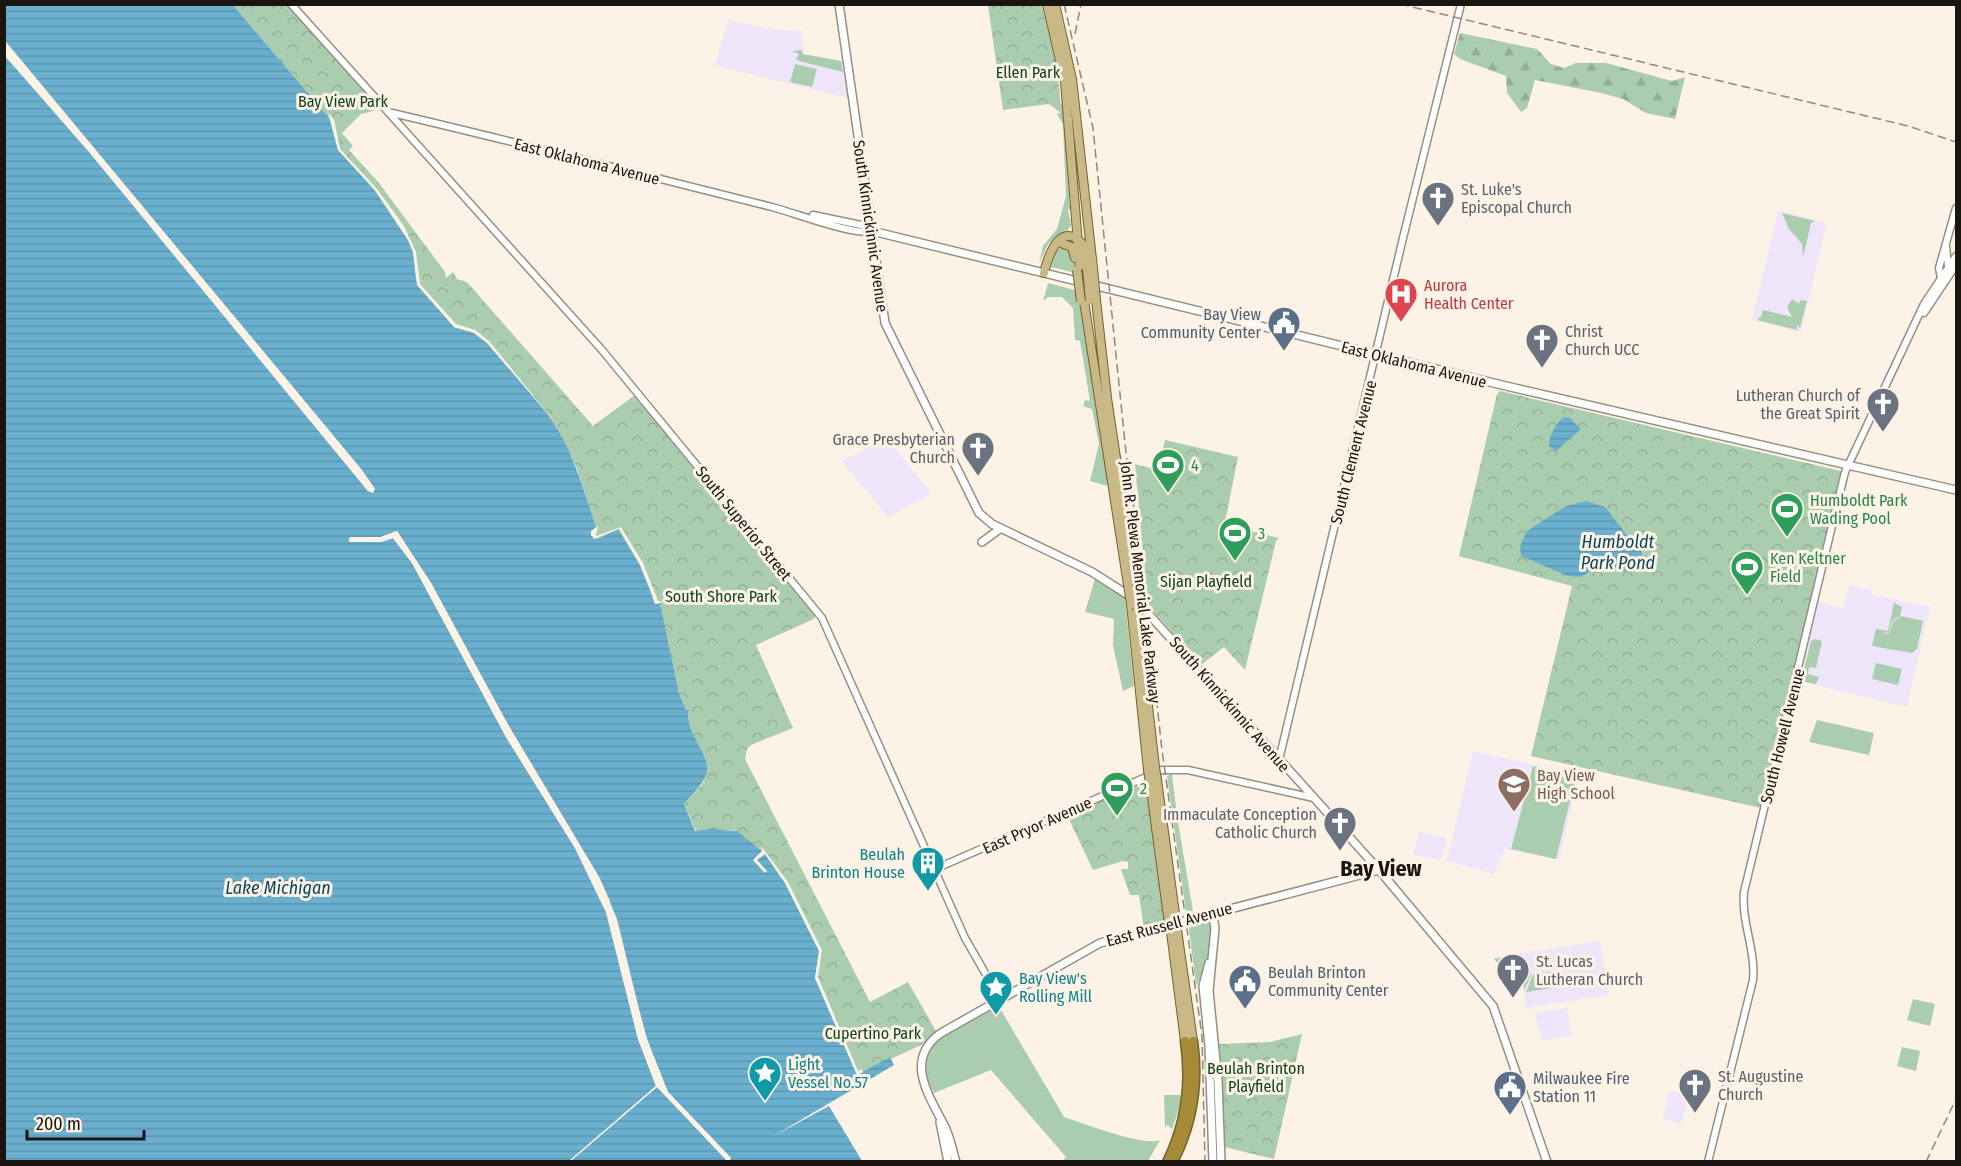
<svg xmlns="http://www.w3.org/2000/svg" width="1961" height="1166" font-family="'Fira Sans Condensed',sans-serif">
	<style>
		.education { fill: #eee5fa }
		.green { fill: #abcdaf }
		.forest { fill: url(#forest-firs) }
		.park { fill: url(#park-crowns) }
		.water { fill: url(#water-rules) }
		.pier { fill: #fcf2e5; fill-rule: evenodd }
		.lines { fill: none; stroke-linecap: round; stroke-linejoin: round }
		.tertiary-casing { stroke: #978e82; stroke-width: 9 }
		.secondary-casing { stroke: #978e82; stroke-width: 10 }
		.primary-casing { stroke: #74622a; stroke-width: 10 }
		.motorway-casing { stroke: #74622a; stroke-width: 11 }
		.tertiary { stroke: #fff; stroke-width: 6 }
		.secondary { stroke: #fff; stroke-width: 7 }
		.primary { stroke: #c9b987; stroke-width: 8 }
		.motorway { stroke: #a58b37; stroke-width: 8 }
		.rail { stroke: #8f8880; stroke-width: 1.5; stroke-dasharray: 9 4.5; stroke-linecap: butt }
		.primary-bridge-casing { stroke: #74622a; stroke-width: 10; stroke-linecap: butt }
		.primary-bridge { stroke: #c9b987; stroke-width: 8 }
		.labels { text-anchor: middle; stroke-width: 6; stroke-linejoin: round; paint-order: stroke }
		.park-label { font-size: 16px; fill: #0d451b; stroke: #fcf2e5 }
		.street-label { font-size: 16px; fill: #191511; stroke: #fcf2e5 }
		.worship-label { font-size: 16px; fill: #5b616d; stroke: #fcf2e5; text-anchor: start }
		.health-label { font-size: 16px; fill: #be3a42; stroke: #fcf2e5; text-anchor: start }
		.service-label { font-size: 16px; fill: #4e5e75; stroke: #fcf2e5; text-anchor: start }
		.leisure-label { font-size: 16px; fill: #27864d; stroke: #fcf2e5; text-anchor: start }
		.education-label { font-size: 16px; fill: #785e54; stroke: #fcf2e5; text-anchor: start }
		.culture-label { font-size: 16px; fill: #0d838f; stroke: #fcf2e5; text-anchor: start }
		.water-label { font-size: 18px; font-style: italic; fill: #09465c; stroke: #fcf2e5 }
		.district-label { font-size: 22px; font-weight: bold; fill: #191511; stroke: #fcf2e5 }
	</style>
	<defs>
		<pattern id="forest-firs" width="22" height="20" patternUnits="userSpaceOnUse" patternTransform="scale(1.5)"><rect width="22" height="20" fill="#abcdaf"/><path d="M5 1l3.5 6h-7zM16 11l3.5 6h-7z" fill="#93af96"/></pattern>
		<pattern id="park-crowns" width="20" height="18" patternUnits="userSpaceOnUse" patternTransform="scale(1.5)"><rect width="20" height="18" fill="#abcdaf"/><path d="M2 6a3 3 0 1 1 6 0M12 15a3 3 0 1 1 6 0" fill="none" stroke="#93af96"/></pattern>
		<pattern id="water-rules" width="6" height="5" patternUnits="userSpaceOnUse" patternTransform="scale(1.5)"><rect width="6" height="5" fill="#6ab0ce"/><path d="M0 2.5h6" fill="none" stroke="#5b96b0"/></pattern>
	</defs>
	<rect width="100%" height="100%" fill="#fcf2e5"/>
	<path class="education" d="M728 20 779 30 802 31 803 54 843 61 848 98 715 65Z
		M1781 211 1827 223 1801 332 1752 320 1778 212Z
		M881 431 930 491 929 495 889 516 886 515 842 461 865 450 858 441Z
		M1849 585 1872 590 1871 594 1930 607 1907 707 1798 681 1818 602 1843 608Z
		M1473 751 1579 775 1559 860 1505 849 1494 874 1447 861Z
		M1419 832 1447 838 1440 860 1413 855Z
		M1600 941 1609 995 1526 1008 1522 977 1511 978 1494 957Z
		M1567 1008 1571 1036 1543 1040 1534 1013Z
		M1669 1091 1689 1095 1681 1124 1663 1118Z"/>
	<path class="green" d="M802 50 803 54 841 61 843 72 799 61 796 59 799 54 792 51Z
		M795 64 817 69 812 87 790 82Z
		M1063 103 1070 209 1068 210 1071 225 1066 233 1048 244 1039 264 1043 246 1057 229 1066 196 1063 125 1057 113H1061L1060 104Z
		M1782 213 1815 221 1811 223 1803 257 1802 244 1789 229Z
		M1061 247 1069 248 1073 254 1076 273 1051 267 1055 253Z
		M1048 283 1078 291 1111 500 1108 486 1090 481 1099 444 1092 409 1083 406 1085 400 1090 401 1080 341 1075 340 1073 308 1062 297H1048L1043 301Z
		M1792 299 1799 304 1800 300 1807 301 1800 328 1797 325V330L1757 320 1760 317 1790 325 1761 317 1763 310 1792 317 1787 307Z
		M1095 579 1125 598 1134 686 1123 691 1113 646 1114 619 1085 612Z
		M1894 603 1902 607 1900 616 1892 621 1889 633 1880 632 1889 634 1893 622 1901 616 1923 621 1917 649 1912 653 1872 646 1876 629 1888 631Z
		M1815 639 1822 641 1816 668 1809 667 1808 674 1819 677 1816 684 1801 681 1811 641Z
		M1876 663 1902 669 1898 685 1872 679Z
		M1817 720 1874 733 1869 755 1809 742Z
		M1533 766 1576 776 1556 859 1511 849Z
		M1172 774 1177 816 1193 911 1186 912 1167 776Z
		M1207 918C1218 929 1206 974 1196 985L1188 921Z
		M1521 954 1528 965 1509 967 1510 971 1524 967 1526 974H1532L1524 990 1522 976 1511 978 1494 959Z
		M1561 970 1566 986 1526 992 1533 975Z
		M1913 999 1935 1004 1930 1026 1907 1020Z
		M998 1005 1064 1117C1083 1123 1144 1147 1160 1140L1148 1161H1063L1066 1157 991 1070 934 1093C930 1084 923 1072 924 1062 928 1037 977 1017 998 1005Z
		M1902 1047 1920 1051 1916 1071 1897 1066Z
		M1164 1095H1183L1168 1143 1172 1129 1167 1125 1165 1128Z"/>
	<path class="forest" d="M1460 33 1537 49 1551 64 1564 68 1576 63H1606L1672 81 1685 77 1675 119 1646 113 1623 99 1601 93 1535 80 1527 108 1521 112 1507 93 1506 76 1460 59 1454 54Z"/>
	<path class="park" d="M233 5H287L380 109 361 114 342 133 353 146 349 150 379 183 445 272 446 278 453 272 457 279 467 282 593 426 635 395 815 615 814 619 756 645 793 728 751 745 747 749 745 759 870 1002 908 982 936 1031 923 1044 857 1075 764 853 734 830 696 831 684 804C690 797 702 787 705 778 713 754 683 733 689 709L686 710 679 693 660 604 594 539 586 496 576 466 555 426 417 285 338 150 331 120Z
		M988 5H1042C1052 40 1060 78 1061 113L1049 104 1003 110Z
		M1500 391 1841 471 1761 808 1531 756 1572 586 1459 556 1497 394Z
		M1165 440 1238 457 1225 522 1228 526 1279 538 1276 541 1245 670 1224 647 1201 665 1148 605 1135 464 1158 470Z
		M1145 782 1165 923 1144 929 1139 895H1130L1121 869H1128V862L1123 861 1093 870 1067 815Z
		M1302 1034 1274 1159 1224 1147 1219 1044 1270 1042Z"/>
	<path class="water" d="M5 5H233L331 120 338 150 374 190 408 240 413 252 416 280 454 327 474 333 487 343C513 374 545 404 564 441 578 468 586 498 596 527L591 531V536L598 539 618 529 640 565 655 604 660 603 679 693 686 710 689 709C683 732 713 756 706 775 703 784 691 796 684 804L695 831 711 829 737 831 764 853 785 883 819 951 815 978 857 1075 890 1057 894 1065 772 1137 829 1106 862 1161H571L657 1087 727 1160 731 1158 668 1092 653 1061 609 899 599 877 507 723 431 583 397 531 381 537H350L349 542H381L393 538 412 563 506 737 575 848 606 912 638 1039 656 1086 569 1161H5L4 55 90 153 368 491 375 489 361 469 5 41Z
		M1564 417 1570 418 1581 429 1556 451 1549 446C1548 437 1557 422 1564 417Z
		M1586 501 1605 507 1627 535 1641 546 1642 556 1630 572 1598 566 1581 577 1568 576 1521 556 1520 546 1527 531 1566 506Z"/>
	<path class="pier" d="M5 41 361 469 375 489 373 493 368 491 90 153 5 55 4 52 92 151 371 489 253 342 4 45Z
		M328 113 334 119 340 149 377 189 404 226 416 252 420 284 456 324 475 330 489 341 558 426 487 343 474 333 454 327 417 285 413 252 408 240 375 190 338 150Z
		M598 526 596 536 621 527 643 563 658 601 663 602 656 604 640 565 619 529 594 539 591 531Z
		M397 531 431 583 507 723 599 877 617 919 645 1034 668 1092 731 1158 730 1160 727 1161 657 1087 569 1161 656 1086 638 1039 606 912 575 848 506 737 412 563 393 538 381 542H349L350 537H381ZM422 574 429 585 504 724 553 808 583 851 596 878 614 920 642 1035 663 1089 658 1085 641 1038 609 910 578 846 547 798 509 735Z
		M761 846 788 882 822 950 818 977 858 1071 862 1069 863 1072 857 1075 815 978 819 951 785 883 765 854 757 860 767 871 765 873 753 860 762 851Z"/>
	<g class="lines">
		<g class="tertiary-casing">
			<path id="tertiary" d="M291 4 602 350 822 618 965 938 1000 999
				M388 112C516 142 644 175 772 207 792 212 858 237 872 231
				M813 215 866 226 872 231
				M1946 246 1948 266
				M1941 278 1939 268 1956 208
				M1924 313 1956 265
				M1279 760 1403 238 1461 4
				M935 869 1162 770H1188L1314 798
				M1708 1162 1753 980C1756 950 1741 922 1744 892L1845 472 1924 304 1956 256"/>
		</g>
		<g class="secondary-casing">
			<path id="secondary" d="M839 4 885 323 979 513 992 524 1092 572 1136 600 1379 870 1493 1006 1547 1162
				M872 231 1506 386 1956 490
				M982 542 1001 528
				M1212 912 1215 928 1209 991 1218 1081 1221 1162
				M1209 963 1203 986 1209 1046 1213 1162
				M940 1122 948 1162
				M956 1162C952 1149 950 1136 944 1125 928 1094 904 1059 941 1033L1100 943 1379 870"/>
		</g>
		<g class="primary-casing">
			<path id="primary" d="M1047 4 1065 82 1080 269
				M1055 4 1072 79 1093 268
				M1061 243 1072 247 1075 258
				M1044 273C1048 256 1061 218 1084 246L1087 269
				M1096 300 1107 398 1136 590
				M1084 301 1128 585
				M1131 604 1148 770
				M1137 610 1155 767
				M1157 780 1175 914
				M1150 783 1168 917
				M1177 930 1193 1041
				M1171 932 1185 1041"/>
		</g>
		<g class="motorway-casing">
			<path id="motorway" d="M1167 1162C1186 1124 1191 1082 1185 1041
				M1173 1162C1193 1123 1199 1083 1193 1041"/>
		</g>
		<use href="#tertiary" class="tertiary"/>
		<use href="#secondary" class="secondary"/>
		<use href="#primary" class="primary"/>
		<use href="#motorway" class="motorway"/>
		<path class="rail" d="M1064 4 1093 128 1126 453 1140 549 1162 750 1202 1036 1205 1162
			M1400 4 1908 126 1956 142
			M1075 34 1081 4
			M1926 1162 1956 1099"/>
		<g class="primary-bridge-casing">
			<path id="primary-bridge" d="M1093 268 1096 300
				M1087 269 1090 300
				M1077 270 1081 301
				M1128 585 1131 604
				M1136 590 1137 610
				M1155 767 1157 780
				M1148 770 1150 783
				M1175 914 1177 930
				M1168 917 1171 932"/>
		</g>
		<use href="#primary-bridge" class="primary-bridge"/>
	</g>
	<defs>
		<g id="church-pin" transform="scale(1.725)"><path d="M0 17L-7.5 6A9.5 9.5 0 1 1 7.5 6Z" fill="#6b7280" stroke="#fcf2e5"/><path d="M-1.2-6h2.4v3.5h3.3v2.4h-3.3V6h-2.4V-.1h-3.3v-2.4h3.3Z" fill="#fff"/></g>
		<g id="hospital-pin" transform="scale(1.725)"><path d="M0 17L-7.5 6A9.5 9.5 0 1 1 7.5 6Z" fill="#e0444e" stroke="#fcf2e5"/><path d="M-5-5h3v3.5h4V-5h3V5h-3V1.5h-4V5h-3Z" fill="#fff"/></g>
		<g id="civic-pin" transform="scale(1.725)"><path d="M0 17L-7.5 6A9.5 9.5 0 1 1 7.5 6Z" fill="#5c6f8a" stroke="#fcf2e5"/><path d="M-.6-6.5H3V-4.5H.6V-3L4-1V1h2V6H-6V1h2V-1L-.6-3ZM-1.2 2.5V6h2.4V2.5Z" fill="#fff"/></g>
		<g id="stadium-pin" transform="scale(1.725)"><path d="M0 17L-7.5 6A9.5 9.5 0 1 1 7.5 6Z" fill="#2e9e5b" stroke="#fcf2e5"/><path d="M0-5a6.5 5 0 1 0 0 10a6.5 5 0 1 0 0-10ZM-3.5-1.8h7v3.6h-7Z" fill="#fff"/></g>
		<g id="school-pin" transform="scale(1.725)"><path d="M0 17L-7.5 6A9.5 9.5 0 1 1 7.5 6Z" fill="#8d6e63" stroke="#fcf2e5"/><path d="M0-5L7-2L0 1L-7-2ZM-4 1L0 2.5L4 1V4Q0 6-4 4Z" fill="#fff"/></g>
		<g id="building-pin" transform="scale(1.725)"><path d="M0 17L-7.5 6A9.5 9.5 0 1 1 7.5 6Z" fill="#0f9aa8" stroke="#fcf2e5"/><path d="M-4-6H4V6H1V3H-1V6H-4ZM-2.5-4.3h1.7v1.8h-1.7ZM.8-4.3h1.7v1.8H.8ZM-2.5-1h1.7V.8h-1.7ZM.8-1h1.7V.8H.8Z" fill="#fff"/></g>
		<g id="sight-pin" transform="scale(1.725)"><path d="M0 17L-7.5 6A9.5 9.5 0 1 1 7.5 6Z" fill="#0f9aa8" stroke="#fcf2e5"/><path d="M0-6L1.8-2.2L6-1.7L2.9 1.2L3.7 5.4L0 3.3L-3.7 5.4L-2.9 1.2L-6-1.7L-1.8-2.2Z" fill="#fff"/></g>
	</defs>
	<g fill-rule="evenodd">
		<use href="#church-pin" x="1438" y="198"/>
		<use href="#hospital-pin" x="1401" y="294"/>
		<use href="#civic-pin" x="1284" y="323"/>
		<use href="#church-pin" x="1542" y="340"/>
		<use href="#church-pin" x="1883" y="404"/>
		<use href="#church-pin" x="978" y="448"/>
		<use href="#stadium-pin" x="1168" y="465"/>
		<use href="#stadium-pin" x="1787" y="509"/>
		<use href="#stadium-pin" x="1235" y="533"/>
		<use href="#stadium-pin" x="1747" y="567"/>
		<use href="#school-pin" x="1514" y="784"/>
		<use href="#stadium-pin" x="1117" y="788"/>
		<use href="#church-pin" x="1340" y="823"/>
		<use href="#building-pin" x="928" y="863"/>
		<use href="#church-pin" x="1513" y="970"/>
		<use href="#civic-pin" x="1245" y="981"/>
		<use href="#sight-pin" x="996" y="987"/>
		<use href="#sight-pin" x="765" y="1073"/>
		<use href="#church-pin" x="1695" y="1085"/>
		<use href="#civic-pin" x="1510" y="1087"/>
	</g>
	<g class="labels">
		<g class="park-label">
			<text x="1028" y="78">Ellen Park</text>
			<text x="343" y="107">Bay View Park</text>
			<text x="1206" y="587">Sijan Playfield</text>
			<text x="721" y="602">South Shore Park</text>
			<text x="873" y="1039">Cupertino Park</text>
			<text x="1256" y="1074">Beulah Brinton<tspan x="1256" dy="18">Playfield</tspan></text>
		</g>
		<g class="street-label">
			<text transform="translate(587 161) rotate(14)" y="6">East Oklahoma Avenue</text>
			<text transform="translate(871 226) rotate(82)" y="6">South Kinnickinnic Avenue</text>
			<text transform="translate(1414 364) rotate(14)" y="6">East Oklahoma Avenue</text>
			<text transform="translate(1353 452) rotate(-76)" y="6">South Clement Avenue</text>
			<text transform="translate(744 523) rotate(51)" y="6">South Superior Street</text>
			<text transform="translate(1141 582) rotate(83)" y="6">John R. Plewa Memorial Lake Parkway</text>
			<text transform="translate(1230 704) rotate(49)" y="6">South Kinnickinnic Avenue</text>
			<text transform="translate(1782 736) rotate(-76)" y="6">South Howell Avenue</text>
			<text transform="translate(1037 825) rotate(-24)" y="6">East Pryor Avenue</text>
			<text transform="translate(1169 924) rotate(-15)" y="6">East Russell Avenue</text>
		</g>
		<g class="worship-label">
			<text x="1461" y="195">St. Luke's<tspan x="1461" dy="18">Episcopal Church</tspan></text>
			<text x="1565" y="337">Christ<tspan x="1565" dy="18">Church UCC</tspan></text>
			<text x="1860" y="401" text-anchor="end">Lutheran Church of<tspan x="1860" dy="18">the Great Spirit</tspan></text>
			<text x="955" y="445" text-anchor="end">Grace Presbyterian<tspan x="955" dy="18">Church</tspan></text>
			<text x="1317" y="820" text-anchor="end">Immaculate Conception<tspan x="1317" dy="18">Catholic Church</tspan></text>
			<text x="1536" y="967">St. Lucas<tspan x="1536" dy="18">Lutheran Church</tspan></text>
			<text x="1718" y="1082">St. Augustine<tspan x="1718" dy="18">Church</tspan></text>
		</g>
		<g class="health-label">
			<text x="1424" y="291">Aurora<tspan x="1424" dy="18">Health Center</tspan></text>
		</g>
		<g class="service-label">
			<text x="1261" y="320" text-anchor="end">Bay View<tspan x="1261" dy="18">Community Center</tspan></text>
			<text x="1268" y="978">Beulah Brinton<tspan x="1268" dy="18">Community Center</tspan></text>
			<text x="1533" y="1084">Milwaukee Fire<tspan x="1533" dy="18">Station 11</tspan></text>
		</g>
		<g class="leisure-label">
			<text x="1191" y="471">4</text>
			<text x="1810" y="506">Humboldt Park<tspan x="1810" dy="18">Wading Pool</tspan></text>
			<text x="1258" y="539">3</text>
			<text x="1770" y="564">Ken Keltner<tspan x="1770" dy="18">Field</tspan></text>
			<text x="1140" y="794">2</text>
		</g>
		<g class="education-label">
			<text x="1537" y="781">Bay View<tspan x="1537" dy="18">High School</tspan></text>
		</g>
		<g class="culture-label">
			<text x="905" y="860" text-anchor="end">Beulah<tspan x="905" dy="18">Brinton House</tspan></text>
			<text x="1019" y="984">Bay View's<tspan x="1019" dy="18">Rolling Mill</tspan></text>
			<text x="788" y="1070">Light<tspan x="788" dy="18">Vessel No.57</tspan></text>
		</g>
		<g class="water-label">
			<text x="1618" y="548">Humboldt<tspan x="1618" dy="21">Park Pond</tspan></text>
			<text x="278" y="894">Lake Michigan</text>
		</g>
		<g class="district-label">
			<text x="1381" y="876">Bay View</text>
		</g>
	</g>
	<rect width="1961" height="1166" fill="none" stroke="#191511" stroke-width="12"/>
	<path d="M27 1130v9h117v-9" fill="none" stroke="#191511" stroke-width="3"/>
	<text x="36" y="1130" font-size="18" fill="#191511" stroke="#fcf2e5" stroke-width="4.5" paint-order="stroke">200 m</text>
</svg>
